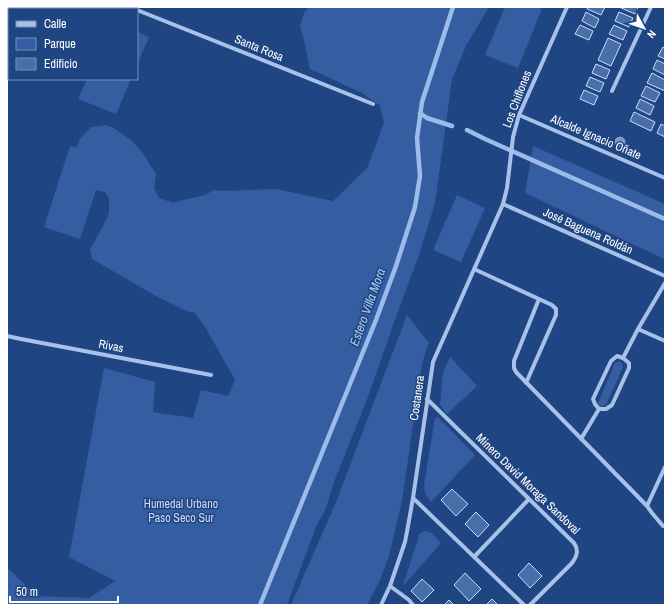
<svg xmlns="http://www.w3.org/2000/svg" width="672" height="612" font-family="'Archivo Narrow',sans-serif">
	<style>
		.green { fill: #345ea1 }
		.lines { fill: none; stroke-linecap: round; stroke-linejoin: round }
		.stream { stroke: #9bbbea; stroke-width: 4.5 }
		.building { fill: #496fab; stroke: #ccdcf7 }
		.street { stroke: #a8c1e9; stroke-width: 4 }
		.tree { fill: #7f98c3 }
		.labels { text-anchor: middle; stroke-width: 3; stroke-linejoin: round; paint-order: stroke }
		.street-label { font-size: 12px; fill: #fff; stroke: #204583 }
		.park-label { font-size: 12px; fill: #ccdcf7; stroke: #204583 }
		.water-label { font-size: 13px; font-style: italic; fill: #b3cbf0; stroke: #204583 }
	</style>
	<rect width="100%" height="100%" fill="#204583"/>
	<path class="green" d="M309 7H489L466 46 452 79 435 203 419 255 392 328 368 397 334 482 326 508 316 527 287 605H7V567L36 596 89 598 115 581 69 557 104 368 155 382 153 412 193 418 201 390 228 396 235 380 204 325 194 312H189L156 296 92 259 90 249 101 230 109 213V199L105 192 96 190 80 239 44 227 70 146 76 148 80 139 91 127 105 125 114 128 131 140 142 152 156 174 154 188 159 198 173 203 183 200 205 195 214 190 223 191 276 189 333 201 367 168 384 123 380 106 362 93 310 69 304 40 300 26 304 13Z
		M505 7H536L542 9 518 68 485 55Z
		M137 32 149 37 137 65Z
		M87 79H131L116 114 78 99Z
		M533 146 665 204V257L664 259 525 193Z
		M457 195 485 208 461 262 433 250Z
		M407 315 429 343 424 357 421 370 402 501 389 556 380 580 367 605H291L336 502Z
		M450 357 477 386 447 414 440 405 443 372Z
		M621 361 623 367 606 405 601 407 598 403 615 363Z
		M438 417 475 455 431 502 425 493 424 485 435 418Z
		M424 531C432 531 436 538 441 543L404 585H403L418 539 419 534Z"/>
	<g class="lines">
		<path class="stream" d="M420 113 427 118 452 126
			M467 130 485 139 665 219
			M260 605 376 320 396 266 415 207 420 176 417 138 422 102 453 7"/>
	</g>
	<path class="building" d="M588 7H605L601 15 587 9Z
		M619 7H638L635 14Z
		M586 12 599 19 595 28 582 21Z
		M619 12 633 18 629 27 615 21Z
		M580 25 593 31 589 40 575 34Z
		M614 25 627 31 623 40 609 34Z
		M608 38 621 44 611 66 598 60Z
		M663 47 665 48V59L658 56Z
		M657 60 665 64V75L653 69Z
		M596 64 610 70 606 79 592 73Z
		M652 73 665 80V91L647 83Z
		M590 77 604 83 600 92 586 86Z
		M646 86 660 93 655 102 641 96Z
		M584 90 598 96 594 105 580 99Z
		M640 99 654 106 650 115 636 108Z
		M634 112 655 122 651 131 630 121Z
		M661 124 665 126V137L657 133Z
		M452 489 468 504 456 516 441 500Z
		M476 512 489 525 478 537 465 524Z
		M529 563 542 576 530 588 518 575Z
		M465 573 481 589 469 601 454 585Z
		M422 579 434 590 422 602 411 591Z
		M492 599 498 605H486Z
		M449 600 454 605H444Z"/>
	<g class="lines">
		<path class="street" d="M129 7 134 9
			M137 10 373 104
			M612 91 651 7
			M519 115 665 178
			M503 204 665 276
			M474 269 552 305 556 309V315L526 383
			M539 299 514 361V368L516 372 647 506 652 513 663 526
			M638 329 665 341
			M7 336 21 339 211 375
			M617 356 623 358 629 363V368L612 405 606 409H599L595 404 593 399 611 361Z
			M623 358 638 329 665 283
			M427 399 574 543C579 550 577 556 572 563L530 605
			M581 439 599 409
			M413 498 524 605
			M647 506 665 467
			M474 557 529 499
			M390 586 409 600 413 605
			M381 605 390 586 405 542 408 526 413 498 433 362 503 204 507 188 513 137 519 115 567 7"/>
	</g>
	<circle class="tree" cx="620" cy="142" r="5.5"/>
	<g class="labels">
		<g class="street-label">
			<text transform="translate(259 48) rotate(22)" y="4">Santa Rosa</text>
			<text transform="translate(517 99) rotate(-69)" y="4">Los Chiflones</text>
			<text transform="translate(596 137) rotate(23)" y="4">Alcalde Ignacio Oñate</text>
			<text transform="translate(588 231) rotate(24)" y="4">José Baguena Roldán</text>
			<text transform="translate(111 346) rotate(11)" y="4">Rivas</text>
			<text transform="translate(417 398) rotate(-82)" y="4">Costanera</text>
			<text transform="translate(528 484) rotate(44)" y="4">Minero David Moraga Sandoval</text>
		</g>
		<g class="park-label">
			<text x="181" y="508">Humedal Urbano<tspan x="181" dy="14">Paso Seco Sur</tspan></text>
		</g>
		<g class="water-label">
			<text transform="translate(367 307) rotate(-70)" y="5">Estero Villa Mora</text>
		</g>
	</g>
	<rect width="672" height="612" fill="none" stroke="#ffffff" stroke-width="16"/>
	<rect x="8" y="8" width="130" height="72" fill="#204583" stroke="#798fb5"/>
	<rect x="16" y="21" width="20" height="6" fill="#a8c1e9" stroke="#798fb5"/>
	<text x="44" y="28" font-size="12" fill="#ffffff">Calle</text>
	<rect x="16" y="38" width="20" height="12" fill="#345ea1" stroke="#798fb5"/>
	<text x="44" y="48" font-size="12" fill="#ffffff">Parque</text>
	<rect x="16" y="58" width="20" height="12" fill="#496fab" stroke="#798fb5"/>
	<text x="44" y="68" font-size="12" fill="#ffffff">Edificio</text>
	<g transform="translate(644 28) rotate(130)" stroke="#204583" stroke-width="3" paint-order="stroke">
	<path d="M0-3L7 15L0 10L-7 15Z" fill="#ffffff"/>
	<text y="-6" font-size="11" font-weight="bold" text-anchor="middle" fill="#ffffff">N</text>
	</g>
	<path d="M10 596v6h108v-6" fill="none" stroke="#ffffff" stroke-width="2"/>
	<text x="16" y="596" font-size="12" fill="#ffffff" stroke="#204583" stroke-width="3" paint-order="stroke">50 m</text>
</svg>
